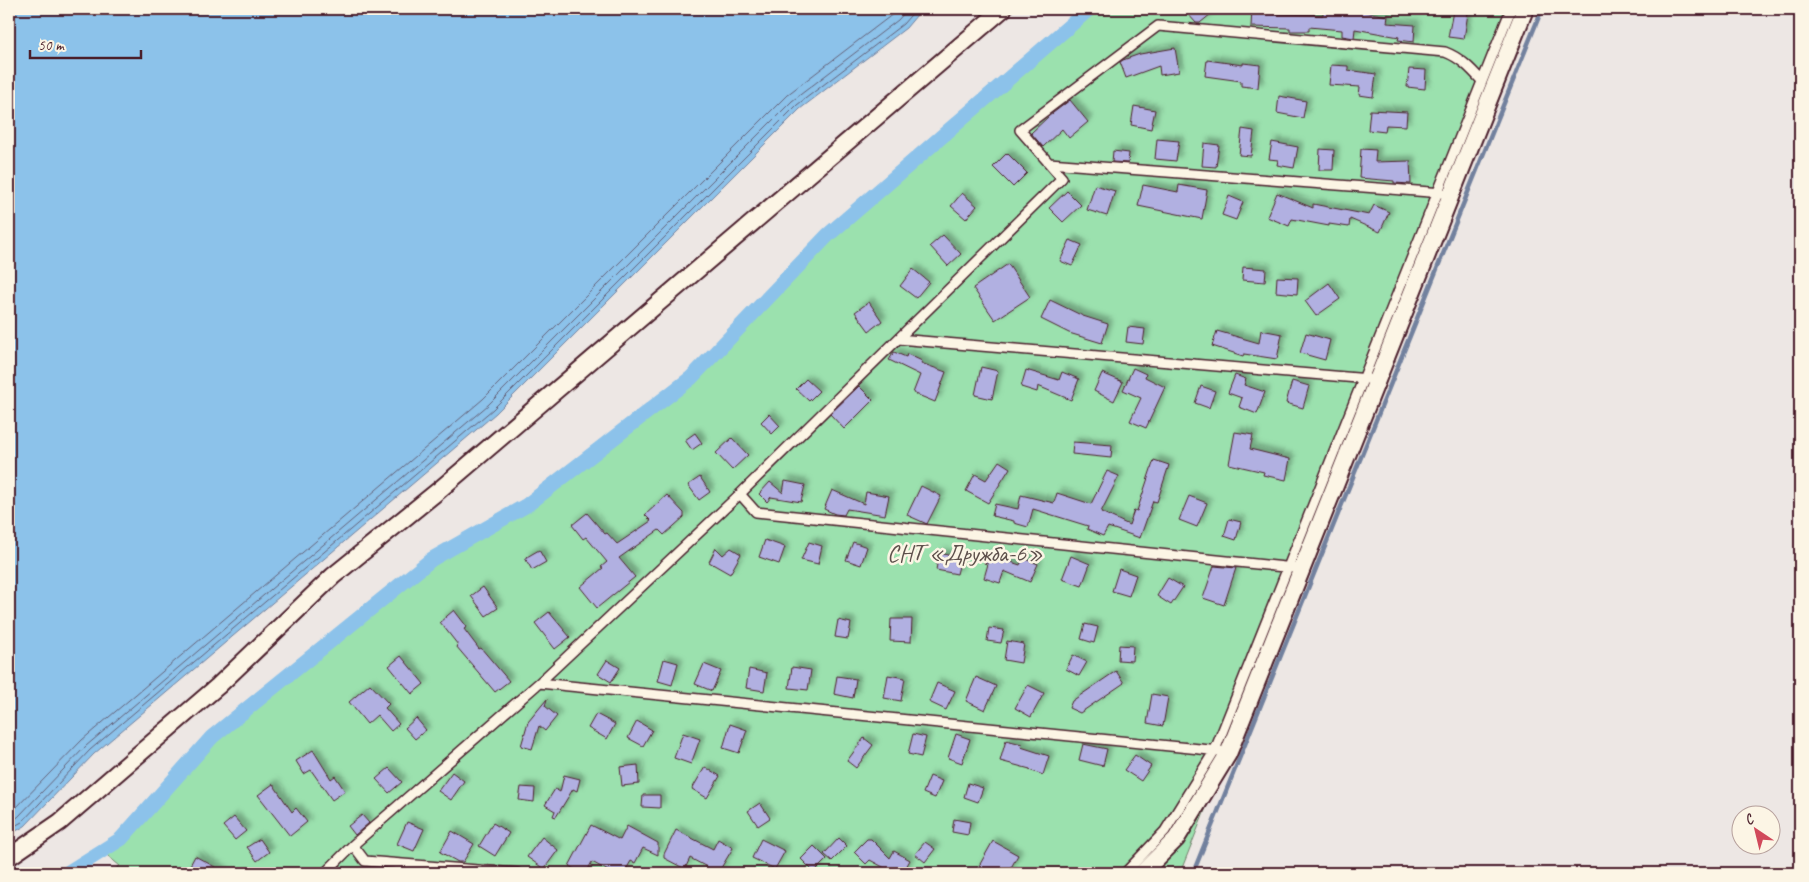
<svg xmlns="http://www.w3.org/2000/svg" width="1809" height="882" font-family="Caveat,sans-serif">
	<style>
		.green { fill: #9be1ae; stroke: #72806c }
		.water { fill: #8cc2ea; stroke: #72819e }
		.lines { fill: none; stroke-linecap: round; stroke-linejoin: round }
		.shore { stroke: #646077; stroke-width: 1 }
		.stream { stroke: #72819e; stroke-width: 4.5 }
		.canal { stroke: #8cc2ea; stroke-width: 15 }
		.building { fill: #b1b0e1; stroke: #4a1f2b; filter: url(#shadow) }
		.lane-casing { stroke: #4a1f2b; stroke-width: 12 }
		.street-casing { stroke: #4a1f2b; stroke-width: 20 }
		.lane { stroke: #fcf5e5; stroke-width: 9 }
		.street { stroke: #fcf5e5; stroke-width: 16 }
		.labels { text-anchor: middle; stroke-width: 5; stroke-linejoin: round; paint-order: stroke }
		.park-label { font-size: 24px; fill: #5e504c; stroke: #fcf5e5 }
	</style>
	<defs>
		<filter id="shadow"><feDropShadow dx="4.5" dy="-4.5" stdDeviation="2.5" flood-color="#0004"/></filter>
	</defs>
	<rect width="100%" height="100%" fill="#ede7e4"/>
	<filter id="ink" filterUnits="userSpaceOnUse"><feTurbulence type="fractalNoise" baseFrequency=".02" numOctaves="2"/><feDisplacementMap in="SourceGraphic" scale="10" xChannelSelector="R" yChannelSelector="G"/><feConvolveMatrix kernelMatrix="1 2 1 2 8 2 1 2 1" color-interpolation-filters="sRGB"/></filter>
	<g filter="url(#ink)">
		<path class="green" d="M1089 9H1525L1180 873H108L120 866 102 851 121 839 212 737 432 559 527 505 691 378 828 235Z"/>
		<path class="water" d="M9 9H922L906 28 800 109 496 413 94 754 25 826 9 835Z"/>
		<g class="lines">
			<path class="shore" d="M9 814 13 811 82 740 483 399 787 95 893 14 898 9
				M9 822 18 817 86 746 488 405 792 101 898 20 908 9
				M9 829 22 822 90 750 493 409 797 105 903 24 916 9"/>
			<path class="stream" d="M1193 873 1542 9"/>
			<path class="canal" d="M67 873 121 839 212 737 432 559 527 505 691 378 828 235 1089 9"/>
		</g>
		<path class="building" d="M1194 9H1217L1200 23H1196L1188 14Z
			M1252 9H1272V14L1323 15V9H1349L1388 16 1387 23 1415 25 1414 42 1398 40 1399 37 1355 29 1354 38 1342 36V30L1309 27V31H1290V28L1251 27Z
			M1453 11 1468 13 1464 39 1448 37Z
			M1175 48 1179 72 1160 75 1159 66 1126 78 1120 62 1123 60 1140 54Z
			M1207 60 1243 65V63L1260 65 1258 88 1241 86V81L1205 76Z
			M1331 65 1348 66V70L1376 74 1373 97 1359 95 1360 87 1329 85Z
			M1409 69 1426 70 1425 89 1407 87Z
			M1279 96 1306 101 1303 118 1277 113Z
			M1070 100 1088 122 1069 138 1062 129 1043 147 1031 133 1049 116Z
			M1134 106 1155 110 1151 129 1131 125Z
			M1370 110 1407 112 1406 126 1386 125 1385 132 1368 130Z
			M1242 129 1254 131 1251 156 1239 155Z
			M1157 139 1179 141 1176 161 1155 159Z
			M1272 142 1298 147 1294 168 1277 165 1278 160 1269 159Z
			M1204 143 1219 145 1216 167 1202 166Z
			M1320 149 1334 150 1333 170H1319Z
			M1361 149 1376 150 1375 162 1410 161 1411 184 1394 183V181L1359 178Z
			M1113 151 1129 153 1128 163 1112 162Z
			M1007 153 1027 173 1013 187 993 167Z
			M1095 185 1115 191 1107 216 1087 210Z
			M1143 185 1178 192 1179 185 1207 190 1202 219 1138 206Z
			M1067 191 1081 205 1063 222 1049 208Z
			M962 193 977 206 966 219 951 206Z
			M1277 193 1313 208V204L1369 215 1374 205 1389 212 1380 232 1350 219 1349 227 1329 224V226L1292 219 1289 226 1267 217Z
			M1229 196 1243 202 1236 220 1222 215Z
			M943 235 961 254 948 266 930 246Z
			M1070 240 1082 245 1072 266 1060 261Z
			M1008 264 1030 297 995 320 973 288Z
			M1243 267 1266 269 1265 282 1242 280Z
			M913 269 929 282 916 298 900 286Z
			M1277 277 1298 278 1297 294 1276 292Z
			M1329 283 1340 299 1316 316 1305 301Z
			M1050 300 1083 316 1108 324 1102 343 1069 333 1041 319Z
			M869 302 882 321 869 331 855 312Z
			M1128 327 1145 329 1143 344 1126 342Z
			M1261 330 1282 334 1277 359 1244 354 1243 356 1212 346 1217 331 1259 343Z
			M1306 333 1330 340 1325 360 1300 353Z
			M894 352 906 357 907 354 922 361 921 363 946 372 935 402 913 393 920 375 889 360Z
			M981 367 998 371 992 399 975 395Z
			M1133 368 1146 374 1145 377 1165 387 1146 428 1130 421 1141 398 1123 390Z
			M1026 370 1059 380 1062 372 1079 379 1071 400 1038 386 1037 392 1021 387Z
			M1102 373 1123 382 1114 401 1094 391Z
			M1235 375 1246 379 1244 385 1265 392 1257 414 1239 407 1242 398 1228 393Z
			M806 379 819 391 809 401 796 389Z
			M1292 381 1309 386 1303 408 1286 403Z
			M859 386 873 400 844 429 830 414Z
			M1201 386 1215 391 1209 408 1195 403Z
			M769 414 780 426 772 434 761 422Z
			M1235 432 1253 435 1250 449 1290 459 1286 480 1263 475 1264 472 1229 464Z
			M695 433 702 443 692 450 685 440Z
			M732 438 748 455 732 470 716 453Z
			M1073 442 1112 445 1111 458 1072 454Z
			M1154 460 1169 465 1157 502 1153 501 1140 538 1108 527 1103 536 1087 529 1088 526 1033 509 1028 527 1014 523V521L992 516 995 504 1018 509 1021 495 1054 503 1057 493 1091 504 1107 471 1119 476 1101 512 1129 525 1134 510 1137 511Z
			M999 461 1010 468 988 503 966 491 975 474 986 480Z
			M700 477 710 492 699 500 688 485Z
			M785 481 805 485 801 502 771 497 767 502 759 494 770 482 783 493Z
			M921 486 941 496 927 524 907 515Z
			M832 490 864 504 866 492 889 496 885 515 847 509 844 515 835 514 824 509Z
			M667 495 684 513V517L664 535 659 530 619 558 635 577 597 608 580 587 603 568 601 567 607 562 586 537 583 539 572 525 587 513 605 534 607 533 617 544 651 521 645 515Z
			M1189 496 1207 503 1197 527 1179 520Z
			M1229 519 1241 522 1236 540 1224 536Z
			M765 540 785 547 779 564 759 557Z
			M809 542 822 546 818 564 801 560Z
			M853 542 867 547 861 565 846 560Z
			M716 548 723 555 731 548 741 554 730 574 709 562Z
			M539 550 546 562 532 570 525 558Z
			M939 553 961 558 957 574 936 570Z
			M987 554 1020 565 1023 558 1038 564 1030 582 1004 571 1000 583 984 578 988 564 984 563Z
			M1071 556 1090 564 1082 586 1062 579Z
			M1214 566 1236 568 1224 605 1203 598Z
			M1119 569 1136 575 1129 596 1112 591Z
			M1168 578 1183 587 1171 605 1157 596Z
			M483 587 498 608 486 616 471 596Z
			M454 610 467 627 464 629 479 649 481 648 509 681 495 692 456 646 458 645 440 622Z
			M549 612 570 637 555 649 535 623Z
			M891 619H912L911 642 890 641Z
			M838 620 851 623 848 639 835 637Z
			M1085 624 1098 627 1094 643 1081 639Z
			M989 628 1004 630 1001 643 987 641Z
			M1007 641 1024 644 1021 663 1004 660Z
			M1119 645 1133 646 1132 661 1118 660Z
			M1073 655 1087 662 1079 676 1066 669Z
			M401 656 424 684 412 694 389 666Z
			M664 659 678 663 672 685 658 681Z
			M607 660 620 668 611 682 598 674Z
			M704 664 721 671 712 691 695 684Z
			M792 667 811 670 808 690 789 688Z
			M749 669 767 673 764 691 746 688Z
			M1116 671 1124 683 1080 713 1069 708 1072 701Z
			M888 675 905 678 901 701 884 698Z
			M837 676 856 679 853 698 834 694Z
			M976 677 996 686 985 710 966 701Z
			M937 683 955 691 946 710 929 702Z
			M370 684 389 704 385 708 399 724 391 731 377 715 367 724 349 702Z
			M1028 685 1044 693 1031 717 1015 708Z
			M1152 694 1168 697 1163 726 1147 723Z
			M547 699 545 706 557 716 545 731 539 726 532 749 521 746 528 722Z
			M596 714 615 724 607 739 588 728Z
			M416 718 426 730 415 739 405 728Z
			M637 721 652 730 643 746 628 738Z
			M730 724 747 730 739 753 723 748Z
			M683 733 700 739 691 764 674 758Z
			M913 734 926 737 921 757 908 754Z
			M956 734 970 739 962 763 948 758Z
			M864 738 873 745 856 768 847 761Z
			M1006 740 1022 744 1021 747 1049 756 1043 775 1029 770 1030 769 1000 761Z
			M1083 744 1107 749 1103 766 1079 760Z
			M313 750 331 779 335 776 345 791 332 800 311 770 304 774 296 761Z
			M1135 755 1151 766 1141 781 1124 770Z
			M638 765 639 784 622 786 620 767Z
			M705 767 720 776 707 798 692 789Z
			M389 768 402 782 389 793 376 779Z
			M452 772 464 781 451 800 438 791Z
			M564 775 580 779 577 791 573 789 556 817 553 816 555 811 545 805 555 789 560 792Z
			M930 776 942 781 935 798 923 793Z
			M968 783 983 788 978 802 964 797Z
			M273 784 292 812 296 808 307 822 290 836 258 795Z
			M521 787 535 788 534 802 519 800Z
			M643 795H660V808L642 807Z
			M760 803 770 818 758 826 748 811Z
			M362 815 369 823 355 835 348 826Z
			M234 817 246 831 235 840 223 826Z
			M954 819 970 822 968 835 952 832Z
			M407 822 424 829 414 851 397 844Z
			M493 823 509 833 495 856 479 846Z
			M591 825 620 840 627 826 658 843V855L643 848 635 863 631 861 624 873H612L592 862 586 873H582L569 866Z
			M676 830 713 849 718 839 733 848 718 873 690 858 685 869 664 858V854Z
			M452 831 474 844 463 862H458L440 852Z
			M542 837 558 850 544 869 527 857Z
			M839 838 847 846 832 861 824 854Z
			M260 839 269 852 257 861 247 847Z
			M761 839 785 851 775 869 752 858Z
			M867 839H871L890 858 894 851 910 860 904 871 906 873H894L870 860 866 864 854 852Z
			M993 841 1018 855 1008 873H975Z
			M925 842 935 849 925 862 915 854Z
			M814 846 827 859 814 872 801 859Z
			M195 856 226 873H186Z"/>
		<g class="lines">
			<g class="lane-casing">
				<path id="lane" d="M1049 163 1443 193
					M898 339 1369 379
					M740 494 756 512 1294 568
					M539 683 1220 751
					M353 845 365 861 517 873
					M325 873 353 845 539 683 740 494 1062 178 1020 130 1158 26 1445 52C1461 58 1471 69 1482 81
					M1125 873 1165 831 1215 750 1511 9"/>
			</g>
			<g class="street-casing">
				<path id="street" d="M9 857 60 822 218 686 333 576 438 491 1003 9
					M1142 873 1176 839 1228 754 1525 9"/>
			</g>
			<use href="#lane" class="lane"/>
			<use href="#street" class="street"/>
		</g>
	</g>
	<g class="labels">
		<g class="park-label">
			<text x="965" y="561">СНТ «Дружба-6»</text>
		</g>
	</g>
	<rect width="1809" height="882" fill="none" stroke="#fcf5e5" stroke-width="30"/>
	<rect x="15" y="15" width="1779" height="852" fill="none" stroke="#4a1f2b" stroke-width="2" filter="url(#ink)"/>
	<g transform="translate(1756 830) rotate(325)"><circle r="24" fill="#fcf5e5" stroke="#b59f9b"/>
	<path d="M0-4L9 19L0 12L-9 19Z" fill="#d1495b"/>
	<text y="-8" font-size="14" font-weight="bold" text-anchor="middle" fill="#4a1f2b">С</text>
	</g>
	<path d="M30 50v8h111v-8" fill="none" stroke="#4a1f2b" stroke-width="2.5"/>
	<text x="38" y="50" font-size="15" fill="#4a1f2b" stroke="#fcf5e5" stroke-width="4" paint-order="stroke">50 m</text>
</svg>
